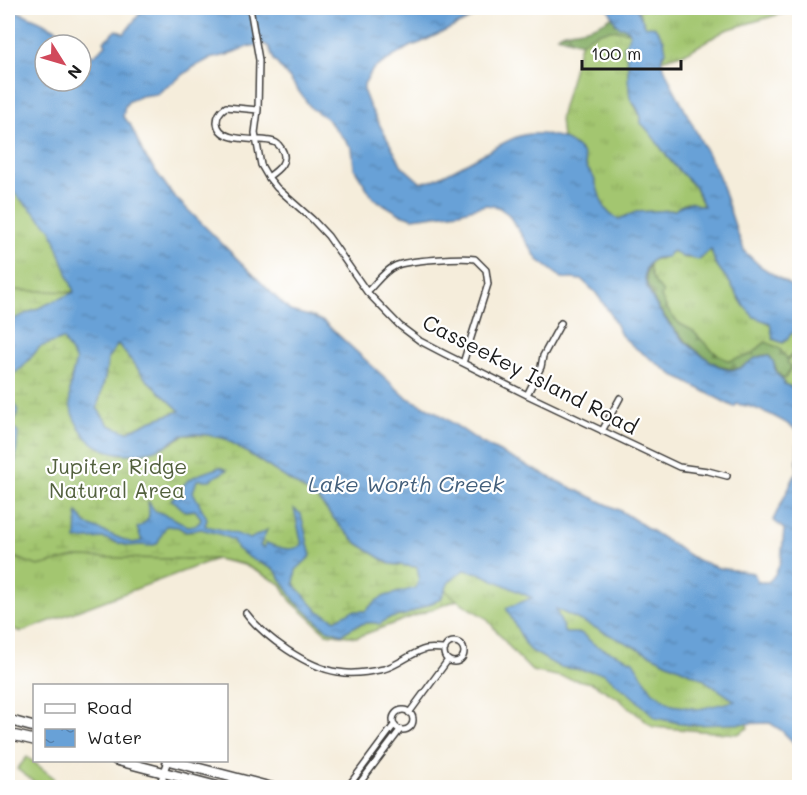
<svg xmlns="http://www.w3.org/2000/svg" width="807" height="795" font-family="Mali,sans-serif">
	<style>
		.grass { fill: url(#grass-tufts); stroke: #607146; stroke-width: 1.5 }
		.forest { fill: url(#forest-firs); stroke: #4f643f; stroke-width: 1.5 }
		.wetland { fill: url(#wetland-marsh); stroke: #607146; stroke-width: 1.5 }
		.pitch { fill: #a3c66f; stroke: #607146; stroke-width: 1.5 }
		.water { fill: url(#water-ripples); stroke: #425e7a; stroke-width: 1.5; fill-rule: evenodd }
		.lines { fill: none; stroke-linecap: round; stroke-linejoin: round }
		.minor-casing { stroke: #3d3b39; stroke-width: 8 }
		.primary-casing { stroke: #3d3b39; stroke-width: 12 }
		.minor { stroke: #fff; stroke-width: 5 }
		.primary { stroke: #fff; stroke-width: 9 }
		.labels { text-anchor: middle; stroke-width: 4.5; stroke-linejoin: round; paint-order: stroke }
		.street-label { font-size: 21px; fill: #1c1c1c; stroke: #fff }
		.park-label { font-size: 21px; fill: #52603d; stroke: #fff }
		.water-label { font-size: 22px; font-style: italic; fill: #425e7a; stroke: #fff }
	</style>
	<defs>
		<pattern id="grass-tufts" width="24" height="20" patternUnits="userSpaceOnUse" patternTransform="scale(1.5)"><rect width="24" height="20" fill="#a3c66f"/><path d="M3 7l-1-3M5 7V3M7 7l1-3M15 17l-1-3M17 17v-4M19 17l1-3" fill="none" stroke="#8caa60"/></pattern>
		<pattern id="forest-firs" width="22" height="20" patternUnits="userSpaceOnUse" patternTransform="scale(1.5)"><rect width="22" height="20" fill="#82ab62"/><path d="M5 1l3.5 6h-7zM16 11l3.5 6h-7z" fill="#6a8a50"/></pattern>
		<pattern id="wetland-marsh" width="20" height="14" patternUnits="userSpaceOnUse" patternTransform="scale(1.5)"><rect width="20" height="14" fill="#a3c66f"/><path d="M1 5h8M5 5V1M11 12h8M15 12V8" fill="none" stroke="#8caa60"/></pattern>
		<pattern id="water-ripples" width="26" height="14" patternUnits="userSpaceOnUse" patternTransform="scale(1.5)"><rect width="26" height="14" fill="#68a1d7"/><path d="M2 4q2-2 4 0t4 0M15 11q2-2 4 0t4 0" fill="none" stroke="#5582ae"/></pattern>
	</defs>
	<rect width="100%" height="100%" fill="#fff"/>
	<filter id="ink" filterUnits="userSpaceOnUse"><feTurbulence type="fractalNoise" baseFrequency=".0167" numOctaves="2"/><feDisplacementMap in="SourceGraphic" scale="12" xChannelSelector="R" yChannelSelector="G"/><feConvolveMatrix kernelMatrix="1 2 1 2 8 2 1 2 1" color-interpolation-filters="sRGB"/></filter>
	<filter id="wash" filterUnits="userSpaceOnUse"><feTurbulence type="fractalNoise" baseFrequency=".008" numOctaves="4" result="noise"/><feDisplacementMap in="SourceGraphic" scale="24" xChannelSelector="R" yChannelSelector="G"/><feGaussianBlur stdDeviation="1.35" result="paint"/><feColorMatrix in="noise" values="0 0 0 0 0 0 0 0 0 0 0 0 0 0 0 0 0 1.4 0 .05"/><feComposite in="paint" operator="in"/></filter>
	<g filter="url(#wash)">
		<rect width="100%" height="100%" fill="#f5eddb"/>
		<path class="grass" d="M645 8H800L726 30 688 52 661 60 663 55 665 54 646 28 638 10Z
			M601 27 629 30 630 35 624 46C625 52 627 59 628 65 629 75 628 85 630 95 632 106 641 110 641 123 652 132 659 147 669 159 677 169 687 177 695 187 698 192 700 199 703 204V206L686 203 675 210 637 212 619 219C605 215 600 199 596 186 595 182 595 180 593 177 591 173 587 170 586 165 585 160 584 156 581 152 576 146 569 141 562 138L560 118 581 41Z
			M8 170 478 568 661 651 736 699 748 728 738 734 653 727 616 697 592 683 532 671 516 655 486 618 457 600 357 637 326 633 291 601 281 584 244 565 216 559 21 632 8 627Z
			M710 249 714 258 715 263 730 283 744 306 771 325 773 339 783 343 792 333 799 330V390L783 384V382L776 373 756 357C751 362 744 368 737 370 719 374 683 341 672 328 664 319 646 290 645 279 644 271 647 265 654 259H660L673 251 684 258 701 259Z"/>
		<path class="forest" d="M611 17 621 19 630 31C623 33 618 29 610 30 600 31 589 37 581 43L557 36C566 29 577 31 587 28 595 26 604 22 611 17Z
			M649 265 650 266C651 284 655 280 663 293L661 297C665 305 670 315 677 321 681 326 688 327 693 331 704 342 715 356 730 361 736 357 744 358 750 355 756 352 760 345 766 342L779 348 787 359 795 352 799 351V353L793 355 787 362 791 367 786 378 784 379C775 374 776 362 769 355 751 354 746 371 731 369 702 367 632 293 649 265Z"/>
		<path class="wetland" d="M8 290 74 292 77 361 70 380 99 446 119 454H134L167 446 184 435H209L226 439 317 498 339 525 357 543 390 564 417 567 457 600 357 637 326 633 291 601 281 584 243 564 216 559H174L75 557 38 566 8 555Z
			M118 344 146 379 180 411 150 421 126 432 109 425 97 408 105 378 108 358Z"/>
		<path class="pitch" d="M27 757 54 778 47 787H41L17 769Z"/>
		<path class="water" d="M8 8C35 18 75 35 93 56L106 45 104 41 117 30 124 34 144 8H238L243 12 263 8H490L478 12 468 20 420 43 409 47 373 69 364 84V92L369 105 402 166 420 182 431 181C449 173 467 163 485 153 497 147 510 138 523 135 544 131 569 136 582 153 585 158 585 162 586 166 588 171 592 173 594 178 595 181 596 184 597 187 601 200 605 215 619 219L636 212 675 210 680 206 690 202 701 206H704C701 200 699 194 695 188 688 178 677 170 670 160 660 148 652 133 641 123V117L637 108 630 98 628 79V63L624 46 630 35 629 30 623 27H620L617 25 608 8H636L646 27 650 26 655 27 664 40 666 52 663 55 661 60 670 81 718 174 737 232 745 252 760 266 799 291V330L792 333 783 343 773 339 770 323 754 317 744 306 730 283 715 263 711 249 699 260 688 257H682L673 251 670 253 667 257C663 258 658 257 654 259 651 260 649 264 647 266 635 284 671 328 684 341 695 351 709 361 722 368 744 377 749 353 769 356L773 361 776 373 784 382V384L799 390V748L781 730 770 723 688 725 656 718 632 696 603 673 559 667 528 649 506 608 532 598 479 573 464 570 449 582 441 599 408 614 387 619 380 624C364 620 355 626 342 634L326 629 295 601 275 570 250 558 237 549 233 540 219 534 201 529 186 532 178 527 166 526 157 544 148 546 142 545 128 546 103 538 76 540 77 512 86 524 102 531 132 543 142 541 137 528C151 520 150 516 148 501L155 511 171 517 188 526 196 525 200 522 201 518 195 510 185 511 171 499 180 493C183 476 206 473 220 467L227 470 210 480H197L193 492 207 518 205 526 228 531 250 539 267 530 260 546 264 548 266 543C279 547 290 553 302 545L294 509 301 514 311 556 296 570 294 584 317 610 335 620 352 611H365L377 600 385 596 416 588 419 578 417 567 390 564 357 543 339 525 317 498 226 439C213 436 199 432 185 435 178 436 172 443 165 446 142 457 107 458 87 438 84 435 82 431 79 427 65 407 69 383 76 361L63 339 40 347 23 367 8 378V341L14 319 74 292 51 229 8 187ZM264 44 269 47 274 60 289 78 311 108 326 118 352 148 354 168 373 198 400 214 413 218 459 212 486 205 498 207 508 214 538 260 562 278 582 280 596 293 610 313 621 335 634 347 675 376 734 407 737 404C758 407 780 418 798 431L797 471 773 520 784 529C782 548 783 570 768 582H758L754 573 719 568 695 559 621 511 559 482 482 443 436 412 406 397 324 322 313 317 290 311 173 195 144 155 130 124 123 117 125 106 129 101 141 96 157 94 194 67 209 59 227 55 246 47ZM45 45H81V81H45ZM118 344 146 379 180 411 150 421 127 432 109 425 97 408 105 378 108 358ZM556 609 668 663 701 678 735 701 699 709 672 705 652 691 633 661 595 645 581 633H565Z
			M8 387 18 411 13 426 18 433 15 467 8 481Z"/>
	</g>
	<g filter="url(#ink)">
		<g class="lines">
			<g class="minor-casing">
				<path id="minor" d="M250 8 259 60 258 110 255 133 261 165 268 177 277 188 312 219 328 236 367 292 400 326 420 341 443 353 527 395 679 467 708 471 727 476
					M258 110 226 107C220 111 217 115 217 122 218 143 255 138 270 141 275 142 278 143 281 148 290 161 278 170 268 177
					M367 292C376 283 384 271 395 266 407 260 462 257 475 259L486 270 488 284 463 363
					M527 395 541 367 543 356 561 323
					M602 431 620 398
					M246 613C264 637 308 668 338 672 353 675 370 672 384 669 399 665 412 652 426 649 432 648 439 649 445 649
					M444 652a10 10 0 1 1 20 0a10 10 0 1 1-20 0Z
					M393 720a10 10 0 1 1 20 0a10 10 0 1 1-20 0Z
					M409 713 448 660
					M163 777 164 788
					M158 788 168 761
					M347 788 394 725
					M356 788 400 730"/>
			</g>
			<g class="primary-casing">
				<path id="primary" d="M8 720 34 727
					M8 734 34 740
					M116 760 223 788
					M167 760 274 788"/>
			</g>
			<use href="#minor" class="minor"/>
			<use href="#primary" class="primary"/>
		</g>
	</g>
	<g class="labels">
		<g class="street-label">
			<text transform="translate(530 375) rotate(27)" y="7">Casseekey Island Road</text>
		</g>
		<g class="park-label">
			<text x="117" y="474">Jupiter Ridge<tspan x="117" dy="24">Natural Area</tspan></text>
		</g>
		<g class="water-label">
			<text x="406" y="492">Lake Worth Creek</text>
		</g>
	</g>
	<rect width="807" height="795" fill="none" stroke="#fff" stroke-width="30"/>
	<rect x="33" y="684" width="195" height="78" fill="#ffffff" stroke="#a4a4a4" stroke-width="1.5"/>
	<rect x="45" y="704" width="30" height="9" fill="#ffffff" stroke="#a4a4a4" stroke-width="1.5"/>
	<text x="87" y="714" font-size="18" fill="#1c1c1c">Road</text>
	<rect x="45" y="729" width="30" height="18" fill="url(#water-ripples)" stroke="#a4a4a4" stroke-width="1.5"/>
	<text x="87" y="744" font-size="18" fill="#1c1c1c">Water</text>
	<g transform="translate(63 63) rotate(127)"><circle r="28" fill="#ffffff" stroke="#a4a4a4" stroke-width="1.5"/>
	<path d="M0-4.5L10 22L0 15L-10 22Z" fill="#d1495b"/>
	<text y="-9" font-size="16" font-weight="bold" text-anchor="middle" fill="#1c1c1c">N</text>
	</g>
	<path d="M582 60v9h99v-9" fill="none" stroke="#1c1c1c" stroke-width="3"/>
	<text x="591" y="60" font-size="18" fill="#1c1c1c" stroke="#ffffff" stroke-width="4.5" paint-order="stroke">100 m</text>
</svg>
